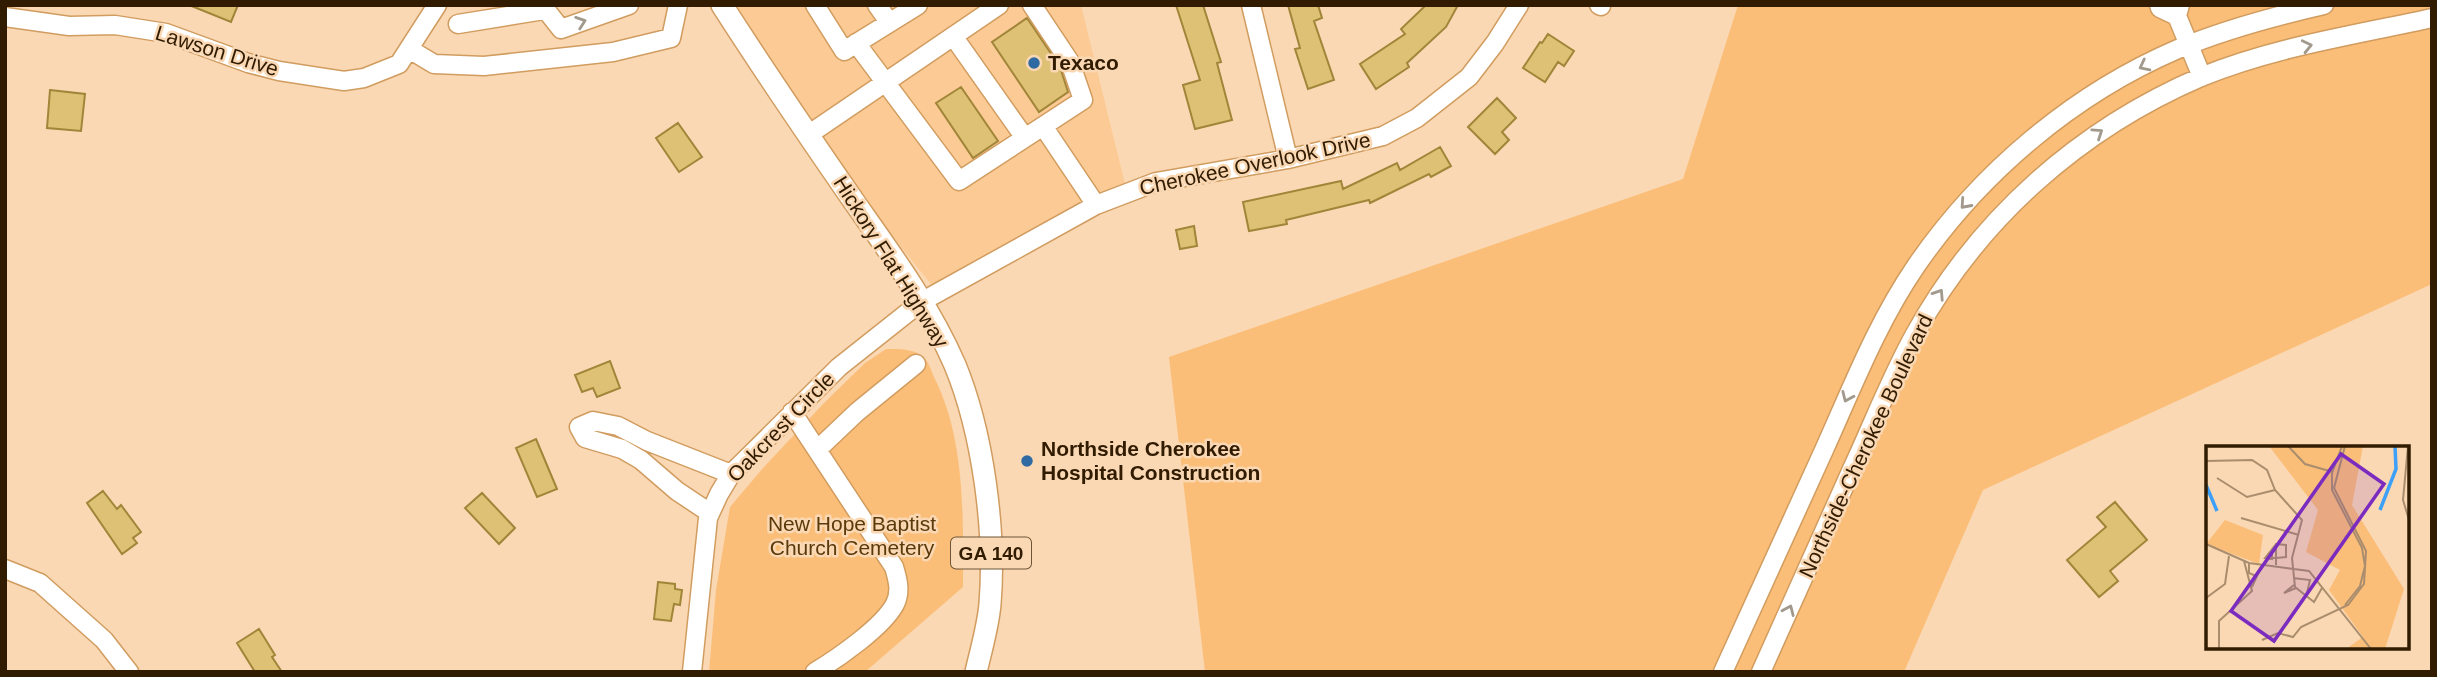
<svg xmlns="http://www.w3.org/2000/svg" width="2437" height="677" font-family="Helvetica,sans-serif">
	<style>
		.built { fill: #fccb95 }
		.green { fill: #fbbe78 }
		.building { fill: #dec175; stroke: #a18538; stroke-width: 2 }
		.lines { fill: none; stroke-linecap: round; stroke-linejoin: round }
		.minor-casing { stroke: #d19c5f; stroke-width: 21 }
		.major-casing { stroke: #d19c5f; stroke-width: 24 }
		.minor { stroke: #fff; stroke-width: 18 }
		.major { stroke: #fff; stroke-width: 21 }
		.oneway { stroke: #a2998d }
		.poi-dot { fill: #2f6ba2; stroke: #fad8b4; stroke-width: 2.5 }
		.labels { text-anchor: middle; stroke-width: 5; stroke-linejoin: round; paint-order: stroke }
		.shield { fill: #fad8b4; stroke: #6d5437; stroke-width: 2 }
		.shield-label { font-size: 19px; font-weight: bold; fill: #311c02 }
		.street-label { font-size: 21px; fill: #311c02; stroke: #fad8b4 }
		.poi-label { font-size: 21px; font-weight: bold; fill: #311c02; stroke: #fad8b4; text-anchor: start }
		.park-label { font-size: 21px; fill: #5b390a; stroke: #fad8b4 }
		.inset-river { fill: none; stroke: #3ca0f8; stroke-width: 3.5 }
		.inset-road { fill: none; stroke: #aa8d6d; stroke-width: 2 }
		.view { fill: #7b2cbf; fill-opacity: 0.15; stroke: #7b2cbf; stroke-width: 3.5 }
		.inset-edge { fill: none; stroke: #311c02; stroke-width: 3.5 }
	</style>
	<rect width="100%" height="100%" fill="#fad8b4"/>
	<path class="built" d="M721 5H1081L1129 200 934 288 761 72Z"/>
	<path class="green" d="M1738 5H2432V284L1983 490 1904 672H1205L1169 357 1683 179Z
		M886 349C899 349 917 348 926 360 930 365 932 373 935 379 966 442 963 519 963 587L865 672H709L716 590 730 507 763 468 824 403 865 363Z"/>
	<path class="building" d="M189 5H238L231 22Z
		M1176 5H1203L1221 62 1217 63 1232 120 1195 129 1183 85 1200 80Z
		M1288 5H1318L1322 18 1314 21 1334 80 1308 89 1295 49 1300 48Z
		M1426 5H1458L1446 27 1407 63 1409 67 1376 89 1360 64 1405 34 1401 29Z
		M1027 18 1060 67 1068 92 1039 112 992 42Z
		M1548 34 1574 51 1564 66 1558 62 1545 82 1523 68 1540 42 1542 43Z
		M961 87 998 141 973 158 936 103Z
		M50 90 85 94 81 131 47 128Z
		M1497 98 1516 118 1502 132 1509 140 1495 154 1468 127Z
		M678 123 702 157 679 172 656 138Z
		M1440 147 1451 166 1431 177 1429 174 1370 203 1369 200 1286 220 1287 224 1249 231 1243 202 1341 181 1343 189 1397 163 1400 170Z
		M1194 226 1197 246 1180 249 1176 230Z
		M610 361 620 388 597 397 593 388 582 392 575 375Z
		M536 439 557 489 537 497 516 448Z
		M103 491 117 509 121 505 141 532 133 538 137 543 122 554 87 503Z
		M482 493 515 528 499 544 465 508Z
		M2115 502 2147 540 2110 571 2118 581 2099 597 2067 560 2106 527 2097 517Z
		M658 582 675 584V589L682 590 680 605 674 604 671 621 654 619Z
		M259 629 275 655 272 657 282 672H255L237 643Z"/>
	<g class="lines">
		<g class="minor-casing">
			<path id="minor" d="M542 5 561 29 629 5
				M815 5 844 51 918 5
				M877 5 889 22
				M1251 5 1288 159
				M1599 5 1601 6
				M2159 5 2160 8 2177 16
				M2180 5 2177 16 2202 77
				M5 17 69 26 115 25 166 33 248 63 279 71 344 81 364 78 399 64 437 5
				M458 24 544 10
				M953 36 1025 138
				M856 43 959 181 1083 100 1070 62 1032 5
				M409 49 434 64 484 66 613 52 671 38 678 5
				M1043 126 1096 205
				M808 135 999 5
				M792 412 894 567C898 580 901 592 895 604 883 627 838 658 815 672
				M817 450 857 412 916 364
				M710 513 677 491 641 460 622 449 585 438 579 427 593 421 618 426 647 441 731 474
				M5 569 40 583 104 640 129 672
				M692 672 708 518 719 494 731 474 839 367 921 302 1096 205 1156 182 1288 159 1383 136 1417 118 1469 77 1495 43 1519 5
				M1723 672C1757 598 1791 524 1824 450 1852 388 1877 323 1916 266 1980 173 2073 94 2178 49 2224 30 2275 16 2324 5
				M1761 672C1792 604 1822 536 1852 469 1873 424 1891 377 1915 334 1979 218 2080 129 2201 77 2274 47 2355 35 2432 18"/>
		</g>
		<g class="major-casing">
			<path id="major" d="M722 5C765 72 810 138 855 203 891 254 930 307 955 365 983 433 996 531 990 604 988 627 981 650 976 672"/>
		</g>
		<use href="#minor" class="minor"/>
		<use href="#major" class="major"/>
	</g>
	<defs><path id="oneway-chevron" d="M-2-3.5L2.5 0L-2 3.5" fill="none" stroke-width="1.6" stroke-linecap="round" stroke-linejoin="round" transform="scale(1.75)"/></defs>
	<g class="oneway">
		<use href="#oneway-chevron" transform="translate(581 22) rotate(-19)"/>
		<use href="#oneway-chevron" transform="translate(2307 46) rotate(-13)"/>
		<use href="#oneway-chevron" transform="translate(2144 66) rotate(153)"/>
		<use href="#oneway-chevron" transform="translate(2098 133) rotate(-34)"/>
		<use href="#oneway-chevron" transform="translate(1965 204) rotate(132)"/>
		<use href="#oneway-chevron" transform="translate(1939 294) rotate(-57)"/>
		<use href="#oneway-chevron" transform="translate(1847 397) rotate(114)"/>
		<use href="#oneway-chevron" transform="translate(1789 610) rotate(-66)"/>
	</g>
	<g class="poi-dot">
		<circle cx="1034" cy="63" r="7"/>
		<circle cx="1027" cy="461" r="7"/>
	</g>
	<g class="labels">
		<rect class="shield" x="951" y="537.5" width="80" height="31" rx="5"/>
		<g class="shield-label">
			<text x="991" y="560">GA 140</text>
		</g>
		<g class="street-label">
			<text transform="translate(217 51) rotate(17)" y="7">Lawson Drive</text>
			<text transform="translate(1255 164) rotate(-12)" y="7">Cherokee Overlook Drive</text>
			<text transform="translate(891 262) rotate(58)" y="7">Hickory Flat Highway</text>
			<text transform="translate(781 427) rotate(-46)" y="7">Oakcrest Circle</text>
			<text transform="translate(1866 446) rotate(-65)" y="7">Northside-Cherokee Boulevard</text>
		</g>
		<g class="poi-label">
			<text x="1048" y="70">Texaco</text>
			<text x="1041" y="456">Northside Cherokee<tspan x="1041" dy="24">Hospital Construction</tspan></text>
		</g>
		<g class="park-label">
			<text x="852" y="531">New Hope Baptist<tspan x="852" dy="24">Church Cemetery</tspan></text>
		</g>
	</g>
	<g transform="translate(2206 446)">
		<rect width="203" height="203" fill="#fad8b4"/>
		<path d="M63 0H157L146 59 198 143 179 203H140L157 191 123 144 134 124 100 106 112 64ZM19 74 57 89 53 118 0 98Z" fill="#fbbe78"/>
		<path class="inset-river" d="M0 39 11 65M174 64 190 23 189 0"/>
		<path class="inset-road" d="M82 0 99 18 127 26M136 0 126 27V44L156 102 159 120 154 140 139 159M202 0 197 54 203 74M0 15 46 14 61 24 69 44 96 74 86 112 89 141 108 156 116 142M11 32 41 51 69 44M35 72 93 89M0 98 43 117 103 125 165 203M66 108V113L59 112 70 98M66 112H70L80 111V99L70 98V119M43 117V127L50 130 56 119M87 132 104 134 100 151M88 139 78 147 90 142M46 141 55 121M0 152 19 138 23 110M56 194 72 187 87 191 95 181 142 159 158 138 160 105 128 42 139 0M13 203V175L46 145 38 115"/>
		<path class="view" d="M135 8 178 38 68 195 25 165Z"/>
		<rect width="203" height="203" class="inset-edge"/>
	</g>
	<rect width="2437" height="677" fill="none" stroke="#311c02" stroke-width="14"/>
</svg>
